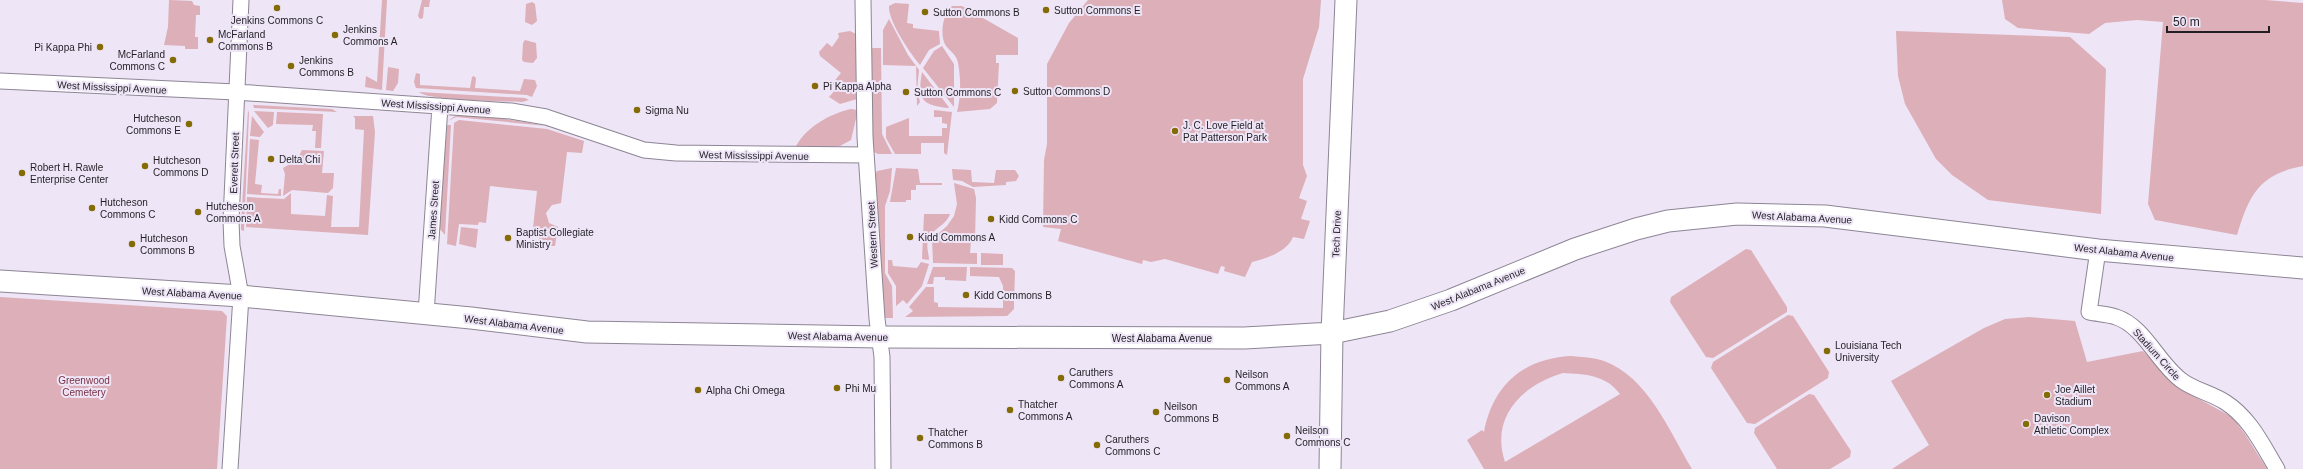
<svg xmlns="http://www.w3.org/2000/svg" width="2303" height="469" font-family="Helvetica,sans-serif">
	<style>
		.green { fill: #ddafb8; fill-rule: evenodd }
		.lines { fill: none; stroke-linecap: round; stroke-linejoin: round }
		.street-casing { stroke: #8d8595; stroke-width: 17 }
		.secondary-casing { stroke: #8d8595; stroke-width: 23 }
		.street { stroke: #fff; stroke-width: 15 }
		.secondary { stroke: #fff; stroke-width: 21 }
		.poi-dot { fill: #846b05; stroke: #eee5f7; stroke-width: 1.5 }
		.labels { text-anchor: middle; stroke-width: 4; stroke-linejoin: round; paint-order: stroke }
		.poi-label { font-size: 10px; fill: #211e24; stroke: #eee5f7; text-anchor: start }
		.street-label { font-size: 10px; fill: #211e24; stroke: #eee5f7 }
		.park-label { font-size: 10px; fill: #783345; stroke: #eee5f7 }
	</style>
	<rect width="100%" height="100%" fill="#eee5f7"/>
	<path class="green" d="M169 0 192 1 194 5 200 6V15H196L195 37H198V49H185V46L164 45 168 27Z
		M382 0H387L382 90 365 87 366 76 377 82Z
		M422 0H430L429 7H424L423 18 420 19 418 16Z
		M1088 0H1321L1319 27 1303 79V165L1307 176 1299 198 1307 201 1301 219 1310 221 1304 239 1293 237C1287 252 1267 258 1252 262L1245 277 1224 271 1225 267 1221 266 1218 274 1165 259 1151 262 1143 260 1142 264 1058 241 1061 229 1043 227 1044 160 1047 144V64L1069 23Z
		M2002 0H2265L2303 3V166C2259 174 2249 195 2237 235L2155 220 2148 204 2163 22 2137 20 2105 23 2089 34 2018 28 2005 19Z
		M532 2 535 4 537 21 532 25 525 22 526 4Z
		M895 3 909 4 907 23 913 24V28L939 31 940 44 929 50 920 65C910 53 888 21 889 6Z
		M952 6H962L1018 38V55H996V63H999L997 103 990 109 957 112C961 97 961 78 958 63 957 55 950 51 946 46 939 35 943 13 952 6Z
		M889 19 908 55 919 70 917 90 920 102 917 106 916 66 883 65V30Z
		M850 31 858 35 857 99 840 104 829 97 837 88 832 84 841 73 820 56 819 52 827 43 832 47 839 37 838 33Z
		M1896 31 2070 37 2106 69 2101 214 1988 200 1952 175 1936 159 1905 104 1898 76Z
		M525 40 536 43 537 58 533 63 524 62 522 60 523 43Z
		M942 46 954 64V107L923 68 934 51Z
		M871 48H881L882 134 892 154H878L870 150Z
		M388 67 399 69 398 83 393 91 386 90Z
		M922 72 948 106 949 108C922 105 917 100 922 72Z
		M416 73 420 74V85L470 88 472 77 474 76 476 78 475 88 520 91 524 79 535 80 537 86 532 97 527 95 416 88 414 82Z
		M419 92 525 98 529 100 522 102C504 101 428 101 419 92Z
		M253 105 332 109 337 112 254 108Z
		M851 109 858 110 851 140 840 146 794 150C804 128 829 114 851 109Z
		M248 110 249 113 244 231 241 230V223Z
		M934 110 952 112 947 155 944 153V143H921V154H895L886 138V127L909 118V136H942V128H947V124L942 123V117H934Z
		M254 111 274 112 273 125 268 128Z
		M277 112 323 114 321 148H315L316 131H312L313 125 276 124Z
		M465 115C504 118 541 123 578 134L580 137 547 126 456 117 448 121 455 116Z
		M252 116 264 132 260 137 250 136Z
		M353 116H373L375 132 368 235 246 227 247 197 284 199 291 193V214L325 216 327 195 333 196 331 227H359L364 130 355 129V118Z
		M459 120 547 129 584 141 582 153 567 152 561 203 552 205 546 213 549 223 558 227 555 246H538L540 229 533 228 537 191 490 186 486 223 479 222 478 225 459 224 456 246 447 244 454 123Z
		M447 125H451L445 235 439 228Z
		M250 139 259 140 255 184 262 185 261 193 278 194 279 189H281V196L247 194Z
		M302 150 324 151 322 173H334L333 188 328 193 292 190 283 196 285 174 283 168 297 160Z
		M892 168 890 191 885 206V273L892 286 893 318H882L874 176 877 171Z
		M896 168 918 169 920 183H942V185H916V190H911V200H906V202H890Z
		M952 169 971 170 972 182 994 183 996 170H1015L1019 176 1016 181 1006 182V185L973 187 962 181 953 180Z
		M954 183 974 189 976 198 975 241H971L970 253H977V264L933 263 932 239 947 226 954 216 957 204Z
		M924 214H950C946 226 931 229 928 241 926 247 929 254 929 260L922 259Z
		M461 227 478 229 476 248 459 244Z
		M1746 249 1751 250 1787 307V312L1713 358 1706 357 1670 302 1671 297Z
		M981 253 1003 254V265H981Z
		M888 260H892L893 266 917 268 921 262 929 264 922 286 907 304 903 300 896 306V286L888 273Z
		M933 267H967L966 281 945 280V277H934L933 284H927Z
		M970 267 1012 268 1015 271 1014 304V309L1007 316 905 317 913 311 909 307 926 287H934V302L938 303V307L1003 308V286L999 277 970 276Z
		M0 297 222 311 227 316 217 469H0Z
		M1788 315 1793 316 1829 372 1828 378 1755 424 1747 423 1711 368 1713 362Z
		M2029 317 2075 321 2087 362 2143 351 2181 389 2232 417 2245 434 2267 469H1892L1929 445 1891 381 1984 328 2005 319Z
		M1570 356C1581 357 1593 357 1604 361 1648 377 1669 431 1692 469H1484L1467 440 1482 430 1484 432C1493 385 1523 359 1570 356ZM1563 373C1585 374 1606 375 1620 394L1505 462C1490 417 1522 385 1563 373Z
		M1809 394 1814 395 1851 451 1850 457 1830 469H1777L1754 433 1755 428Z"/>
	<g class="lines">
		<g class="street-casing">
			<path id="street" d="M863 0 865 137 877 319 882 357 883 469
				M0 81 236 92 511 111 546 117 644 150 676 153 866 155
				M2098 250 2089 312C2098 314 2108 314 2116 317 2144 326 2158 363 2181 380 2194 390 2211 393 2225 402 2250 418 2262 444 2277 469
				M426 314 440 106
				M230 469 241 296 232 246 231 220 241 0"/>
		</g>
		<g class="secondary-casing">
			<path id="secondary" d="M0 281 241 296 471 318 587 332 880 337 1244 338 1332 333 1390 321 1451 300 1575 249 1636 229 1668 221 1737 214 1825 216 2098 250 2303 268
				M1330 469 1332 333 1346 0"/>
		</g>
		<use href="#street" class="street"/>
		<use href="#secondary" class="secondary"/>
	</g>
	<g class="poi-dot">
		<circle cx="277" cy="8" r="4"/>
		<circle cx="1046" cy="10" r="4"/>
		<circle cx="925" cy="12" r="4"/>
		<circle cx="335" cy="35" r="4"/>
		<circle cx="210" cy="40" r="4"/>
		<circle cx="100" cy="47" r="4"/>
		<circle cx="173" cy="60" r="4"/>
		<circle cx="291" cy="66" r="4"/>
		<circle cx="815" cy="86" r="4"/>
		<circle cx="1015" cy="91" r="4"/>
		<circle cx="906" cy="92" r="4"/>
		<circle cx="637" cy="110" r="4"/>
		<circle cx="189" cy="124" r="4"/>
		<circle cx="1175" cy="131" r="4"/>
		<circle cx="271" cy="159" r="4"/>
		<circle cx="145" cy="166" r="4"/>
		<circle cx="22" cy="173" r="4"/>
		<circle cx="92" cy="208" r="4"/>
		<circle cx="198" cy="212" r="4"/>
		<circle cx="991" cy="219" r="4"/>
		<circle cx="910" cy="237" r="4"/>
		<circle cx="508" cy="238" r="4"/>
		<circle cx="132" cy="244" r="4"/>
		<circle cx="966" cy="295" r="4"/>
		<circle cx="1827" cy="351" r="4"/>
		<circle cx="1061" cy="378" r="4"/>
		<circle cx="1227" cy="380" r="4"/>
		<circle cx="837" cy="388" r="4"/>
		<circle cx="698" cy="390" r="4"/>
		<circle cx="2047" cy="395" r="4"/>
		<circle cx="1010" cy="410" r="4"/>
		<circle cx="1156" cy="412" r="4"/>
		<circle cx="2026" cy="424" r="4"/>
		<circle cx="1287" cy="436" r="4"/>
		<circle cx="920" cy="438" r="4"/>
		<circle cx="1097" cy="445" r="4"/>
	</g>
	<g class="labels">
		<g class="poi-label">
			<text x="1054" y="14">Sutton Commons E</text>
			<text x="933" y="16">Sutton Commons B</text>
			<text x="277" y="24" text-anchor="middle">Jenkins Commons C</text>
			<text x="343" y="33">Jenkins<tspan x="343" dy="12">Commons A</tspan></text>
			<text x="218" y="38">McFarland<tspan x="218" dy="12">Commons B</tspan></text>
			<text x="92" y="51" text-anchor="end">Pi Kappa Phi</text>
			<text x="165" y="58" text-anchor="end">McFarland<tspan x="165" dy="12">Commons C</tspan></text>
			<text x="299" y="64">Jenkins<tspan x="299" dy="12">Commons B</tspan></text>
			<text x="823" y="90">Pi Kappa Alpha</text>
			<text x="1023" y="95">Sutton Commons D</text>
			<text x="914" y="96">Sutton Commons C</text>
			<text x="645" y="114">Sigma Nu</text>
			<text x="181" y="122" text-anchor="end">Hutcheson<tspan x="181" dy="12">Commons E</tspan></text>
			<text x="1183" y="129">J. C. Love Field at<tspan x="1183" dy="12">Pat Patterson Park</tspan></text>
			<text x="279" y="163">Delta Chi</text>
			<text x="153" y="164">Hutcheson<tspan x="153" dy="12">Commons D</tspan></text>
			<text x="30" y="171">Robert H. Rawle<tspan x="30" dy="12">Enterprise Center</tspan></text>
			<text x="100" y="206">Hutcheson<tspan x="100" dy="12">Commons C</tspan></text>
			<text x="206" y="210">Hutcheson<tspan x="206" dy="12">Commons A</tspan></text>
			<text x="999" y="223">Kidd Commons C</text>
			<text x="516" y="236">Baptist Collegiate<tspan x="516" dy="12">Ministry</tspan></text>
			<text x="918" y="241">Kidd Commons A</text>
			<text x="140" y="242">Hutcheson<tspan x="140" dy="12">Commons B</tspan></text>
			<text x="974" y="299">Kidd Commons B</text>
			<text x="1835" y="349">Louisiana Tech<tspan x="1835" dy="12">University</tspan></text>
			<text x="1069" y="376">Caruthers<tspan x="1069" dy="12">Commons A</tspan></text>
			<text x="1235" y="378">Neilson<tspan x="1235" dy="12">Commons A</tspan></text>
			<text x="845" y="392">Phi Mu</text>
			<text x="2055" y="393">Joe Aillet<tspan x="2055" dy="12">Stadium</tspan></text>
			<text x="706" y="394">Alpha Chi Omega</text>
			<text x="1018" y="408">Thatcher<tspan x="1018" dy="12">Commons A</tspan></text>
			<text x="1164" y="410">Neilson<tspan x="1164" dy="12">Commons B</tspan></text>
			<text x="2034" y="422">Davison<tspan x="2034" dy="12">Athletic Complex</tspan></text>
			<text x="1295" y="434">Neilson<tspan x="1295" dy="12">Commons C</tspan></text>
			<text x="928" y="436">Thatcher<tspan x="928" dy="12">Commons B</tspan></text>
			<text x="1105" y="443">Caruthers<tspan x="1105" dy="12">Commons C</tspan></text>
		</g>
		<g class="street-label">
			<text transform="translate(112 87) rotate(3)" y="4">West Mississippi Avenue</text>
			<text transform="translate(436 106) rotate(4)" y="4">West Mississippi Avenue</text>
			<text transform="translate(754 155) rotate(1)" y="4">West Mississippi Avenue</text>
			<text transform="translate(234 163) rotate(-88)" y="4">Everett Street</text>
			<text transform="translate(433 210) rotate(-86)" y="4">James Street</text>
			<text transform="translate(1802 217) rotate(3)" y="4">West Alabama Avenue</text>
			<text transform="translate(1336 234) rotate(-88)" y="4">Tech Drive</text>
			<text transform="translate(872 235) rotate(-93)" y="4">Western Street</text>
			<text transform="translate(2124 252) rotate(6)" y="4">West Alabama Avenue</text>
			<text transform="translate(1478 288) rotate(-22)" y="4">West Alabama Avenue</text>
			<text transform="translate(192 293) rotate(3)" y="4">West Alabama Avenue</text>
			<text transform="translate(514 324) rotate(7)" y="4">West Alabama Avenue</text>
			<text transform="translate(838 336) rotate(1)" y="4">West Alabama Avenue</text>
			<text x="1162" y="342">West Alabama Avenue</text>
			<text transform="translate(2157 354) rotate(48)" y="4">Stadium Circle</text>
		</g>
		<g class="park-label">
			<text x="84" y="384">Greenwood<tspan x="84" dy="12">Cemetery</tspan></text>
		</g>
	</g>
	<path d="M2167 26v6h102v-6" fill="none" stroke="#211e24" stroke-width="2"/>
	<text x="2173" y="26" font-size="12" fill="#211e24" stroke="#eee5f7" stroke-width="3" paint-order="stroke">50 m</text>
</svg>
